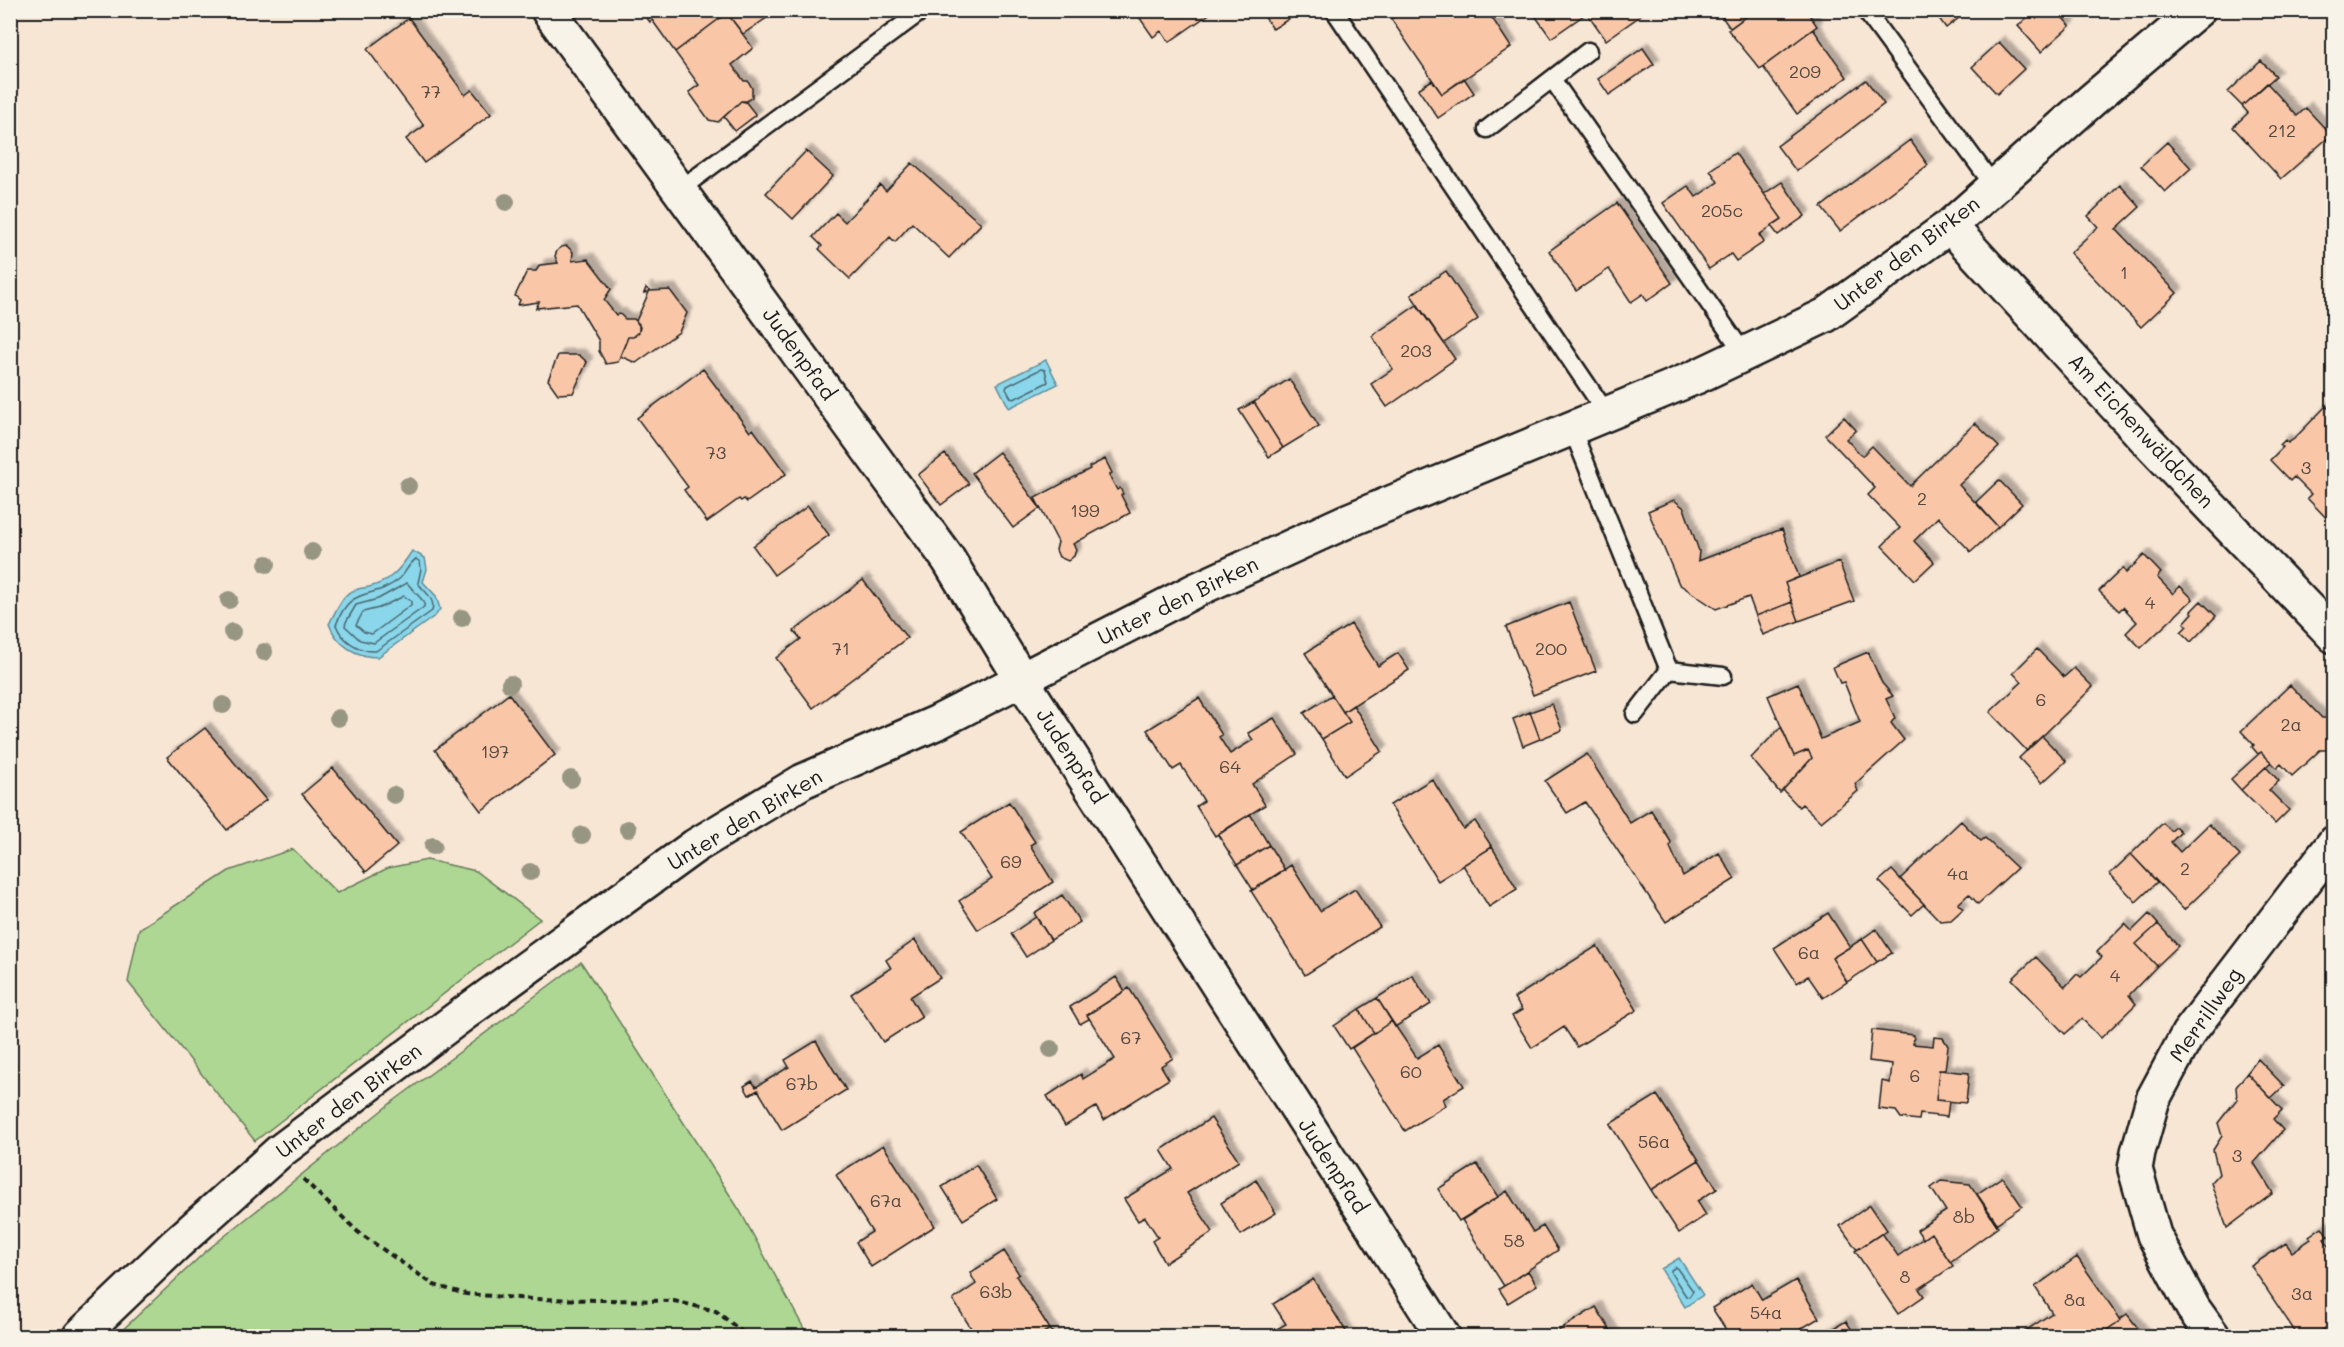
<svg xmlns="http://www.w3.org/2000/svg" width="2344" height="1347" font-family="Mali,sans-serif">
	<style>
		.green { fill: #aed794; stroke: #657a58; stroke-width: 1.5 }
		.water { fill: #8ad6ea; stroke: #5e8c98; stroke-width: 1.5 }
		.lines { fill: none; stroke-linecap: round; stroke-linejoin: round }
		.shore { stroke: #48666e; stroke-width: 1.5 }
		.building { fill: #f9c7a8; stroke: #1c1c1c; stroke-width: 1.5; filter: url(#shadow) }
		.lane-casing { stroke: #1c1c1c; stroke-width: 21 }
		.street-casing { stroke: #1c1c1c; stroke-width: 38 }
		.path { stroke: #1c1c1c; stroke-width: 4; stroke-dasharray: 6 4.5; stroke-linecap: butt }
		.lane { stroke: #f7f3e8; stroke-width: 16 }
		.street { stroke: #f7f3e8; stroke-width: 33 }
		.tree { fill: #979683 }
		.labels { text-anchor: middle; stroke-width: 4.5; stroke-linejoin: round; paint-order: stroke }
		.number-label { font-size: 18px; fill: #53473f }
		.street-label { font-size: 21px; fill: #1c1c1c; stroke: #f7f3e8 }
	</style>
	<defs>
		<filter id="shadow"><feDropShadow dx="5.5" dy="-5.5" stdDeviation="1.5" flood-color="#0004"/></filter>
	</defs>
	<rect width="100%" height="100%" fill="#f8e6d5"/>
	<filter id="ink" filterUnits="userSpaceOnUse"><feTurbulence type="fractalNoise" baseFrequency=".0167" numOctaves="2"/><feDisplacementMap in="SourceGraphic" scale="12" xChannelSelector="R" yChannelSelector="G"/><feConvolveMatrix kernelMatrix="1 2 1 2 8 2 1 2 1" color-interpolation-filters="sRGB"/></filter>
	<g filter="url(#ink)">
		<path class="green" d="M293 849 337 893 388 868 427 860 476 871 540 919 255 1141 128 982 139 929 229 871Z
			M581 962 740 1211 808 1336H116L206 1251 391 1103Z"/>
		<path class="water" d="M1046 360 1058 384 1009 408 997 384Z
			M412 551 425 558 427 569 423 582 436 596 440 609 436 615 378 657C356 657 337 645 329 624 334 615 339 602 346 595 352 589 362 588 369 587 390 582 401 568 412 551Z
			M1679 1258 1703 1295 1685 1307 1661 1269Z"/>
		<g class="lines">
			<path class="shore" d="M1041 369 1045 370 1048 382 1014 399 1011 398 1006 389 1007 386Z
				M416 559 420 562 421 569 418 583C424 592 436 598 432 611L376 651C360 652 342 641 336 625 351 584 371 601 398 580 405 575 408 564 416 559Z
				M407 583 424 602V607L374 643 360 640 345 626 346 622 356 605 378 599Z
				M404 596 411 601V605L372 634 364 632 356 625 363 612 379 608Z
				M1676 1267 1693 1291 1689 1297 1686 1296 1671 1273V1270Z"/>
		</g>
		<path class="building" d="M641 10H726L727 13 675 52 652 20 650 22Z
			M729 10H763L768 17 743 34 727 13Z
			M1143 10H1215L1169 42 1161 31 1153 37 1137 14Z
			M1260 10H1292L1295 15 1273 29Z
			M1404 10H1435L1440 18 1452 10H1487L1511 47 1442 94 1391 19Z
			M1531 10H1591L1551 38Z
			M1591 10H1637L1640 16 1606 40 1587 13Z
			M1717 10H1755L1730 28Z
			M1755 10H1806L1817 26 1760 69 1728 30Z
			M1933 10H1969L1946 28Z
			M2035 10H2056L2070 26 2041 52 2018 26Z
			M727 13 753 48 732 65 744 81H748L752 88V97L745 102 741 101 718 122 709 120 689 92 699 85 675 52Z
			M409 18 465 95 472 90 491 114 424 163 406 139 424 126 367 49Z
			M1813 29 1847 77 1797 114 1763 67Z
			M1999 42 2024 69 1997 94 1972 67Z
			M1643 48 1654 64 1609 95 1598 79Z
			M2261 61 2276 76 2242 106 2228 92Z
			M1464 78 1474 93 1438 118 1418 89 1432 80 1442 94Z
			M1866 80 1884 104 1796 171 1777 146Z
			M2267 83 2297 116 2306 108 2331 135 2281 179 2233 127 2248 113 2242 106Z
			M741 101H745L756 115 735 131 724 117Z
			M1910 140 1928 165 1840 231 1821 207Z
			M2167 142 2191 168 2165 192 2141 166Z
			M806 151 833 176 793 219 766 193Z
			M1735 153 1782 219 1759 235 1764 242 1736 261 1731 254 1709 269 1663 203 1688 186 1696 197 1718 182 1710 170Z
			M912 163 981 224 949 258 912 223 895 242 890 237 850 279 819 249 822 246 813 237 836 213 845 222 880 185 886 191Z
			M1782 182 1805 216 1778 235 1771 226 1782 219 1764 194Z
			M2120 185 2140 207 2116 229 2177 293 2141 327 2070 253 2098 227 2088 216Z
			M1617 203 1672 283 1647 301 1643 294 1631 302 1609 269 1576 291 1549 251Z
			M567 246 573 252 572 261 588 259 611 289 604 300 616 315 620 314 625 319H634L639 324V332L633 337H628L618 362 606 364 599 351V341L577 304 536 308 539 302 518 305 520 300 515 296 527 271H536L540 265 558 263 555 256 557 251 561 247Z
			M1446 271 1478 319 1444 343 1411 295Z
			M646 288 650 291 670 290 687 313 679 332 636 363 620 356 628 337H633L639 332 640 327 636 321 649 292 644 293Z
			M1417 305 1455 359 1387 407 1371 384 1393 369 1372 336Z
			M558 355H579L587 362 573 393 558 394 548 380Z
			M703 369 750 432 753 429 786 474 747 502 744 499 741 501 739 499 707 522 684 490 688 487 637 418Z
			M1289 379 1319 426 1283 448 1254 402Z
			M1254 402 1283 448 1269 457 1239 410Z
			M2326 406 2334 414V526L2307 498 2311 494 2294 477 2290 481 2270 460 2283 447 2280 445 2285 440 2288 443 2294 439Z
			M1844 417 1856 430 1846 439 1862 456 1872 446 1910 486 1975 423 1999 447 1959 485 1998 527 1971 552 1938 517 1914 541 1934 562 1915 580 1882 546 1900 528 1868 495 1875 488 1825 435Z
			M999 452 1040 508 1013 528 972 473Z
			M945 454 969 484 941 505 918 475Z
			M1105 459 1112 473 1109 475 1117 490 1120 488 1123 494 1121 495 1130 513 1073 544 1076 549 1074 556 1068 561 1059 557 1056 550 1058 542 1035 498 1090 469 1089 467Z
			M1999 480 2022 504 1998 527 1976 502Z
			M1674 500 1684 508 1699 551 1698 561 1782 529 1799 577 1785 583 1792 602 1756 616 1749 597 1716 609 1679 584 1648 511Z
			M808 506 829 535 774 575 753 546Z
			M2144 555 2161 573 2157 577 2173 594 2180 586 2193 599 2141 648 2126 633 2137 622 2123 607 2119 611 2099 591 2123 568 2126 573Z
			M1839 562 1854 601 1799 621 1785 583Z
			M863 580 907 638 813 708 776 658 801 639 794 631Z
			M2201 601 2216 616 2191 642 2181 632 2187 626 2184 623 2193 613 2191 611Z
			M1569 602 1596 671 1533 695 1506 627Z
			M1792 602 1799 621 1763 635 1756 616Z
			M1351 624 1378 666 1398 653 1409 670 1343 712 1305 653Z
			M2037 649 2064 677 2074 668 2093 687 2027 751 1990 712 2022 682 2013 673Z
			M1868 652 1882 683 1893 696 1886 699 1895 718 1891 723 1904 740 1855 784 1858 791 1821 822 1802 804 1799 807 1783 790 1812 758 1808 750 1794 756 1768 696 1798 683 1821 739 1860 722 1844 682 1840 683 1833 667Z
			M2290 685 2322 718H2334V750H2320L2292 776 2281 764 2277 768 2261 752 2258 754 2252 747 2254 745 2241 731Z
			M509 694 555 755 481 811 435 750Z
			M1332 695 1350 722 1322 739 1304 713Z
			M1199 698 1222 735 1219 737 1230 754 1253 740 1248 733 1274 718 1297 754 1252 784 1265 805 1215 836 1196 806 1204 801 1181 765 1173 770 1147 730Z
			M1552 704 1562 730 1540 739 1530 712Z
			M1353 705 1382 751 1345 776 1322 739 1350 722 1343 712Z
			M1530 712 1540 739 1523 746 1513 719Z
			M1781 727 1794 756 1808 750 1812 758 1780 793 1751 758Z
			M205 728 266 800 227 830 167 757Z
			M2042 736 2066 761 2042 783 2019 758Z
			M2261 752 2271 762 2241 790 2231 779Z
			M1587 754 1630 823 1651 810 1671 842 1670 847 1683 876 1719 853 1735 879 1666 922 1585 802 1567 813 1545 781Z
			M2266 767 2279 781 2269 790 2289 810 2275 824 2241 790Z
			M333 768 397 846 366 872 302 794Z
			M1432 779 1463 829 1475 821 1492 847 1438 881 1390 805Z
			M1009 802 1035 842 1030 845 1053 882 978 930 959 901 992 879 961 832Z
			M1250 814 1269 845 1237 865 1218 835Z
			M1961 821 1981 841 1985 838 2017 868 1978 904 1969 894 1958 904 1963 909 1951 920 1940 921 1900 879Z
			M2163 823 2171 831 2176 827 2181 832 2171 842 2180 852 2209 824 2240 856 2184 910 2131 854Z
			M1269 845 1285 870 1253 890 1237 865Z
			M1492 847 1517 889 1489 907 1463 865Z
			M2131 854 2157 882 2136 902 2110 874Z
			M1291 865 1320 911 1355 889 1380 927 1305 975 1251 891Z
			M1892 870 1924 904 1912 915 1879 881Z
			M1062 895 1080 922 1051 940 1034 913Z
			M1828 913 1850 947 1832 958 1847 982 1823 998 1808 976 1797 983 1774 948Z
			M2149 914 2158 924 2136 944 2157 966 2129 995 2136 1004 2101 1038 2082 1019 2065 1034 2012 979 2036 957 2065 987 2077 974 2081 977 2102 957 2097 952 2125 924 2132 931Z
			M1036 917 1051 940 1026 957 1011 934Z
			M2158 924 2178 946 2157 966 2136 944Z
			M1876 929 1892 953 1877 962 1862 939Z
			M1862 939 1877 962 1847 982 1832 958Z
			M915 940 940 978 910 997 922 1017 883 1042 851 994 891 968 886 960Z
			M1597 946 1637 1010 1577 1047 1564 1027 1532 1048 1512 1016 1522 1010 1514 998Z
			M1412 975 1431 1004 1395 1027 1377 998Z
			M1116 977 1125 991 1087 1015 1089 1019 1080 1024 1070 1007Z
			M1129 988 1173 1058 1161 1066 1169 1079 1104 1120 1096 1107 1065 1126 1047 1096 1081 1074 1083 1079 1115 1059 1087 1015Z
			M1377 998 1392 1021 1374 1033 1359 1009Z
			M1359 1009 1374 1033 1349 1049 1334 1026Z
			M1392 1021 1417 1058 1438 1045 1464 1086 1443 1099 1446 1105 1405 1131 1352 1048Z
			M1872 1030 1914 1035 1913 1044 1933 1046 1934 1037 1943 1038 1948 1046 1945 1070H1939L1936 1100 1949 1101 1947 1117 1920 1114 1919 1120 1901 1118 1896 1111 1879 1109 1882 1081 1890 1083 1892 1064 1869 1061Z
			M816 1041 846 1090 782 1130 758 1090 749 1095 744 1086 752 1081 756 1087 789 1067 785 1060Z
			M2258 1059 2284 1086 2271 1098 2247 1073Z
			M1939 1070 1969 1073 1966 1103 1936 1100Z
			M2247 1073 2282 1110 2273 1119 2283 1130 2254 1163 2273 1193 2227 1228 2211 1183 2219 1174 2213 1150 2222 1136 2218 1123 2237 1099 2236 1087Z
			M1657 1095 1699 1160 1651 1190 1610 1124Z
			M1211 1118 1239 1161 1187 1193 1213 1232 1165 1263 1152 1241 1158 1237 1145 1217 1138 1221 1124 1199 1173 1169 1161 1150Z
			M883 1145 935 1226 871 1267 856 1242 872 1232 836 1175Z
			M1699 1160 1717 1189 1697 1201 1706 1215 1679 1233 1651 1190Z
			M1477 1164 1498 1197 1459 1221 1438 1189Z
			M976 1165 997 1199 963 1220 942 1187Z
			M2002 1177 2022 1206 1997 1223 1977 1194Z
			M1256 1180 1276 1213 1241 1235 1221 1203Z
			M1941 1181 1970 1184 1998 1227 1950 1262 1931 1233 1923 1239 1917 1230 1946 1211 1931 1188Z
			M1507 1191 1533 1232 1543 1226 1558 1250 1504 1286 1462 1220Z
			M1870 1205 1887 1230 1857 1250 1840 1226Z
			M2322 1227 2328 1236 2324 1239 2334 1253V1323L2313 1336H2298L2251 1266 2286 1243 2292 1252 2311 1239 2309 1236Z
			M1882 1233 1898 1256 1931 1233 1953 1266 1919 1289 1924 1296 1898 1314 1855 1251Z
			M1004 1251 1019 1274 1016 1276 1050 1329 1038 1336H976L953 1300 976 1284 970 1273Z
			M2077 1257 2121 1320 2098 1336H2018L2052 1313 2035 1287Z
			M1528 1271 1537 1285 1508 1303 1499 1289Z
			M1313 1279 1349 1336H1279L1275 1330 1286 1324 1273 1304Z
			M1796 1280 1819 1318 1789 1336H1730L1712 1308 1752 1283 1762 1300Z
			M1596 1307 1614 1336H1563L1559 1330Z
			M2127 1314 2144 1336H2098L2121 1320 2120 1319Z
			M1846 1321 1856 1336H1821Z
			M1050 1329 1055 1336H1038Z"/>
		<g class="lines">
			<g class="lane-casing">
				<path id="lane" d="M1334 10 1607 414
					M1865 10 1994 186
					M1552 79 1745 355
					M1487 129 1588 51
					M679 190 923 10
					M1572 429 1669 670
					M1635 714 1669 670 1723 676"/>
			</g>
			<g class="street-casing">
				<path id="street" d="M548 10 948 559 1022 680 1443 1336
					M1950 226 2145 438 2334 636
					M80 1336 175 1245 279 1152 462 1015 695 846 803 781 938 722 1198 589 1347 521 1696 377 1826 315 1950 226 2092 100 2198 10
					M2213 1336 2193 1308 2154 1235 2135 1169 2138 1152 2153 1099 2188 1034 2334 843"/>
			</g>
			<path class="path" d="M303 1179 358 1232 434 1285 466 1294 531 1299 674 1301 716 1311 747 1336"/>
			<use href="#lane" class="lane"/>
			<use href="#street" class="street"/>
		</g>
		<g class="tree">
			<circle cx="506" cy="202" r="9"/>
			<circle cx="408" cy="486" r="9"/>
			<circle cx="312" cy="552" r="9"/>
			<circle cx="267" cy="564" r="9"/>
			<circle cx="229" cy="600" r="9"/>
			<circle cx="462" cy="618" r="9"/>
			<circle cx="232" cy="632" r="9"/>
			<circle cx="264" cy="652" r="9"/>
			<circle cx="510" cy="684" r="9"/>
			<circle cx="223" cy="705" r="9"/>
			<circle cx="338" cy="718" r="9"/>
			<circle cx="571" cy="779" r="9"/>
			<circle cx="394" cy="795" r="9"/>
			<circle cx="628" cy="829" r="9"/>
			<circle cx="582" cy="835" r="9"/>
			<circle cx="433" cy="846" r="9"/>
			<circle cx="530" cy="872" r="9"/>
			<circle cx="1051" cy="1049" r="9"/>
		</g>
	</g>
	<g class="labels">
		<g class="number-label">
			<text x="1805" y="78">209</text>
			<text x="431" y="98">77</text>
			<text x="2282" y="137">212</text>
			<text x="1722" y="217">205c</text>
			<text x="2124" y="279">1</text>
			<text x="1416" y="357">203</text>
			<text x="716" y="459">73</text>
			<text x="2306" y="474">3</text>
			<text x="1922" y="505">2</text>
			<text x="1085" y="517">199</text>
			<text x="2150" y="609">4</text>
			<text x="841" y="655">71</text>
			<text x="1551" y="655">200</text>
			<text x="2041" y="706">6</text>
			<text x="2291" y="731">2a</text>
			<text x="495" y="758">197</text>
			<text x="1230" y="773">64</text>
			<text x="1011" y="868">69</text>
			<text x="2185" y="875">2</text>
			<text x="1958" y="880">4a</text>
			<text x="1809" y="959">6a</text>
			<text x="2115" y="982">4</text>
			<text x="1131" y="1044">67</text>
			<text x="1411" y="1078">60</text>
			<text x="1915" y="1082">6</text>
			<text x="802" y="1090">67b</text>
			<text x="1654" y="1148">56a</text>
			<text x="2237" y="1162">3</text>
			<text x="886" y="1207">67a</text>
			<text x="1964" y="1223">8b</text>
			<text x="1514" y="1247">58</text>
			<text x="1905" y="1283">8</text>
			<text x="996" y="1298">63b</text>
			<text x="2302" y="1300">3a</text>
			<text x="2075" y="1306">8a</text>
			<text x="1766" y="1319">54a</text>
		</g>
		<g class="street-label">
			<text transform="translate(1907 254) rotate(-37)" y="7">Unter den Birken</text>
			<text transform="translate(799 354) rotate(54)" y="7">Judenpfad</text>
			<text transform="translate(2141 431) rotate(47)" y="7">Am Eichenwäldchen</text>
			<text transform="translate(1178 601) rotate(-26)" y="7">Unter den Birken</text>
			<text transform="translate(1071 756) rotate(57)" y="7">Judenpfad</text>
			<text transform="translate(745 820) rotate(-31)" y="7">Unter den Birken</text>
			<text transform="translate(2206 1015) rotate(-55)" y="7">Merrillweg</text>
			<text transform="translate(349 1101) rotate(-37)" y="7">Unter den Birken</text>
			<text transform="translate(1333 1166) rotate(57)" y="7">Judenpfad</text>
		</g>
	</g>
	<rect width="2344" height="1347" fill="none" stroke="#f7f3e8" stroke-width="36"/>
	<rect x="18" y="18" width="2308" height="1311" fill="none" stroke="#1c1c1c" stroke-width="2" filter="url(#ink)"/>
</svg>
